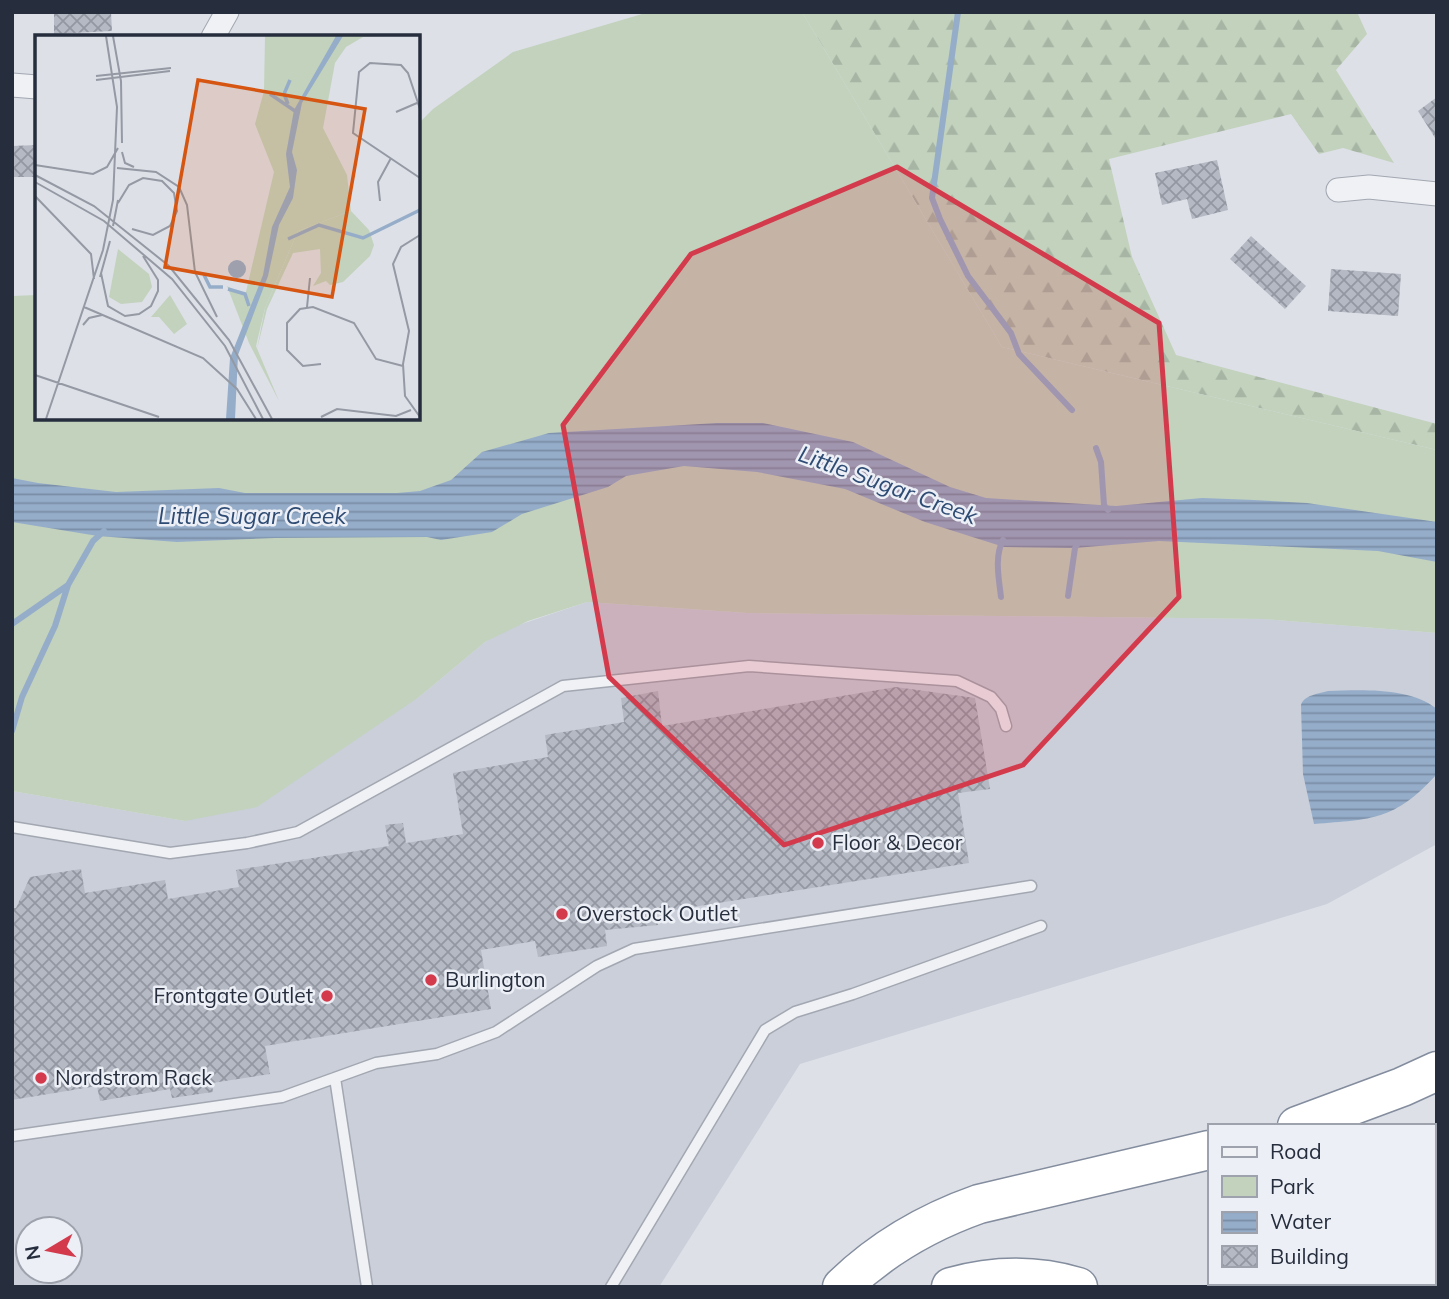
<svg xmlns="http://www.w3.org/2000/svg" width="1449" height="1299" font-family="Mulish,sans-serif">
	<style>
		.built { fill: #cacfd9; fill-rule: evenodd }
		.forest { fill: url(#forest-firs) }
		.park { fill: #c2d2bd }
		.water { fill: url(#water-rules) }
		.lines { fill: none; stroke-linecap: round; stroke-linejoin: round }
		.stream { stroke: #95adc9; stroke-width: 6 }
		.building { fill: url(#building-cross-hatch) }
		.service-casing { stroke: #a2a7b1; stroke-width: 13 }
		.minor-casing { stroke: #a2a7b1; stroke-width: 25 }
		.motorway-casing { stroke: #838d9e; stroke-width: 41 }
		.service { stroke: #eff1f5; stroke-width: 10 }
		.minor { stroke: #eff1f5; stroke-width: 23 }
		.motorway { stroke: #fff; stroke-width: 38 }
		.marked { fill: #d33b4d; fill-opacity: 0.2; stroke: #d33b4d; stroke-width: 5; stroke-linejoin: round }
		.poi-dot { fill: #d33b4d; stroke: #eceff5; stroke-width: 2.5 }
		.labels { text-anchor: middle; stroke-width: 5; stroke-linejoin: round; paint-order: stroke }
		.poi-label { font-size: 21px; fill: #262e3e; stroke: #eceff5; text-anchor: start }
		.water-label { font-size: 23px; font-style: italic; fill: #2e4b74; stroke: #eceff5 }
		.inset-river { fill: none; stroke: #95adc9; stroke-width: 3.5 }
		.inset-road { fill: none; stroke: #9499a3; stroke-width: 2 }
		.view { fill: #d55511; fill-opacity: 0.15; stroke: #d55511; stroke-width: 3.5 }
		.inset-edge { fill: none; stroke: #262e3e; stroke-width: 3.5 }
	</style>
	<defs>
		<pattern id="forest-firs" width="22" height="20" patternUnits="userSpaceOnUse" patternTransform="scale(1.75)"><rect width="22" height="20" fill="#c2d2bd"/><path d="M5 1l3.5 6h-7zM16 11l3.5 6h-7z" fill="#a7b5a4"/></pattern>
		<pattern id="water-rules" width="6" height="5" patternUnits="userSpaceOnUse" patternTransform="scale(1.75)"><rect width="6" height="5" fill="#95adc9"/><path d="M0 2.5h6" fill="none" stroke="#798da5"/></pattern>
		<pattern id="building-cross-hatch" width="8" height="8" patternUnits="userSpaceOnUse" patternTransform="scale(1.75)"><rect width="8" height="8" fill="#b4b9c4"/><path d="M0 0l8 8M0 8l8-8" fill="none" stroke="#9297a1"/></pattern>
	</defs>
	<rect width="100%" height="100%" fill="#dde0e7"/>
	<path class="built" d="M587 602 747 613 1264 619 1437 633V844L1327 904 800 1064 659 1287H12V791L185 821 419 697 485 642 513 627ZM28 1229H70V1271H28Z"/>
	<path class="forest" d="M802 12H1357L1367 34 1336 70 1394 163 1343 148 1319 154 1291 114 1109 159 1132 257 1176 355 1437 424V450L1002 347Z"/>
	<path class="park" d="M649 12H802L1002 347 1437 450V633L1264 619 747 613 587 602 528 621 485 642 419 697 257 807 185 821 12 791V296L37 295V418H418V124L433 109 513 52Z"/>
	<path class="water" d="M717 423H763L853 442 950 487 986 498 1116 506 1202 498 1254 500 1307 503 1437 522V562L1378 551 1159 541 1075 548 1004 547 925 522 845 489 757 472 684 466 626 476 608 487 522 514 492 532 441 540 427 537 275 538 177 542 98 536 12 522V478L38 483 116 492 219 488 245 493H397L420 491 451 480 482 452 549 433Z
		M1328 691C1362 690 1409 687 1437 709V774C1394 821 1373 819 1314 824L1303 774 1301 705C1304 695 1318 694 1328 691Z"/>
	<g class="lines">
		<path class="stream" d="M958 12 932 198 940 219 968 276 1011 333 1019 354 1072 410
			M1096 448 1101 462 1104 505 1108 510
			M1068 596 1075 548 1078 543
			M1001 597C999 579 994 557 1003 540
			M12 624 68 585
			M12 731 22 697 55 626 68 585 93 541 104 531"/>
	</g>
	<path class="building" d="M54 12H111L112 31 54 34Z
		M1437 97V141L1418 111Z
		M37 145V177H12V146Z
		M1217 160 1228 210 1192 219 1187 199 1162 205 1155 173Z
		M1251 236 1306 286 1285 309 1230 259Z
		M1331 269 1401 274 1398 316 1328 311Z
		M896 687 975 698 990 789 958 793 969 863 655 913 658 925 605 930 607 946 538 957 535 941 481 950 491 1009 265 1046 270 1074 212 1083 213 1092 172 1098 170 1089 100 1101 97 1086 12 1100V908H16L30 877 81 869 85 893 165 880 168 899 239 887 236 870 389 846 385 825 403 823 406 843 463 834 453 773 548 757 545 735 624 722 621 698 658 691 662 726Z"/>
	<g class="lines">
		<g class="service-casing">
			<path id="service" d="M12 827 170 853 247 843 298 832 563 686 749 666 957 681 991 697 1001 709 1006 726
				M335 1078 367 1287
				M12 1136 282 1097 376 1063 437 1054 496 1032 597 966 634 949 1031 886
				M611 1287 765 1030 795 1012 853 994 1041 926"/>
		</g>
		<g class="minor-casing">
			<path id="minor" d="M213 37 227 12
				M12 85 37 87
				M1338 190 1369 187 1437 194"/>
		</g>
		<g class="motorway-casing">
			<path id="motorway" d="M1297 1126 1402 1087 1437 1071
				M1433 1269 1437 1264
				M842 1287C881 1249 928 1222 979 1204L1209 1150
				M951 1287C994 1275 1035 1274 1078 1287"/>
		</g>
		<use href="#service" class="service"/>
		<use href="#minor" class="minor"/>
		<use href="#motorway" class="motorway"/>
	</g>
	<path class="marked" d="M897 167 1159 323 1179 597 1023 765 784 845 609 677 563 425 691 254Z"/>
	<g class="poi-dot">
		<circle cx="818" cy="843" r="7"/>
		<circle cx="562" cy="914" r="7"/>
		<circle cx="431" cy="980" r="7"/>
		<circle cx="327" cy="996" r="7"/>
		<circle cx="41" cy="1078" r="7"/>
	</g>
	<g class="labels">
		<g class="poi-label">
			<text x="832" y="850">Floor &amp; Decor</text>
			<text x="576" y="921">Overstock Outlet</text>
			<text x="445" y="987">Burlington</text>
			<text x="313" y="1003" text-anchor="end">Frontgate Outlet</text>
			<text x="55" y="1085">Nordstrom Rack</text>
		</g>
		<g class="water-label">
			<text transform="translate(888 485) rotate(20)" y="8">Little Sugar Creek</text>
			<text x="252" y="524">Little Sugar Creek</text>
		</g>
	</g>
	<g transform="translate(35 35)">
		<rect width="385" height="385" fill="#dde0e7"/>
		<path d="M316 176 334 195 339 210 335 221 308 247 295 250 291 246 278 251 286 238 285 214 258 218 232 274 222 314 230 273 263 196ZM83 214 114 239 117 252 107 267 86 269 74 262ZM135 260 152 289 139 299 124 282H116Z" fill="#c2d2bd"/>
		<path d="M230 1H352L328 2 311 12 300 28 288 93 312 140 316 176 263 196 230 273 221 311 244 366 214 308 192 251 210 261 239 137 220 89 229 56Z" fill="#c2d2bd"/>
		<path d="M301 1H308L267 68 257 117 262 135 258 163 244 190 233 241 203 320 200 384H191L195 323 228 240 237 192 255 152 251 119 259 75ZM193 234a9 9 0 1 1 18 0a9 9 0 1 1-18 0Z" fill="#95adc9"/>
		<path class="inset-river" d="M235 59 260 76M253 69 249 59 255 45M253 204 284 190 328 203 385 175M169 240 175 252H188M193 254 210 259 214 271"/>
		<path class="inset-road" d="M78 1 86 46 87 108M61 41 136 33M61 45 135 36M385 74 373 38 366 30 335 28 324 37 318 98 385 143M361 77 382 68M87 117 90 128 99 132M0 130 58 139 72 132 83 113M82 133 121 137 144 152 152 170 160 237 182 282M0 140 59 171 134 231 194 305 237 384M0 147 69 186 137 244 190 311 228 384M0 161 56 219 59 244M345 166 343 147 356 123M83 168 94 150 108 143 127 146 139 158 142 176 135 191 118 200 97 194M78 191 83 165M385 200 366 212 358 229 374 296 368 329 370 361 385 382M66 238 73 271 90 281 104 279 116 271 123 256V245L108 221M65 242 75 206M49 272 168 323 202 354 221 384M272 272 275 243M48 290 54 283 67 280M286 329 268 331 252 315V288L265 274 278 272 319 288 341 324 368 331M0 340 124 382M286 382 302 374 361 381 376 375M11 384 68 215 78 165 82 72 71 1"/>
		<path class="view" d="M163 45 330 74 297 262 130 232Z"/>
		<rect width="385" height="385" class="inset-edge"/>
	</g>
	<rect width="1449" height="1299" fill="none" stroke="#262e3e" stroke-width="28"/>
	<rect x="1208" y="1124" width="228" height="161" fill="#eceff5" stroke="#9da2ac" stroke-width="2"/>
	<rect x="1222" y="1147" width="35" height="10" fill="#eff1f5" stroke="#9da2ac" stroke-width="2"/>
	<text x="1270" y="1159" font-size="21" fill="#262e3e">Road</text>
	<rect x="1222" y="1176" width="35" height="21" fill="#c2d2bd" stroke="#9da2ac" stroke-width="2"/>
	<text x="1270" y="1194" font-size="21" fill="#262e3e">Park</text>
	<rect x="1222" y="1212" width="35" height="21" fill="url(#water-rules)" stroke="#9da2ac" stroke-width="2"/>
	<text x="1270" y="1229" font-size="21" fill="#262e3e">Water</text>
	<rect x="1222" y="1246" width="35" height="21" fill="url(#building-cross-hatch)" stroke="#9da2ac" stroke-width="2"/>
	<text x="1270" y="1264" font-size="21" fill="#262e3e">Building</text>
	<g transform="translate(49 1250) rotate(260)"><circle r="33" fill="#eceff5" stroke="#9da2ac" stroke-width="2"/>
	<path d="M0-5L12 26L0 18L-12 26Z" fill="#d33b4d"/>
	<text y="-10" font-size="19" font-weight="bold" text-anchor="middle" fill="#262e3e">N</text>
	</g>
</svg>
